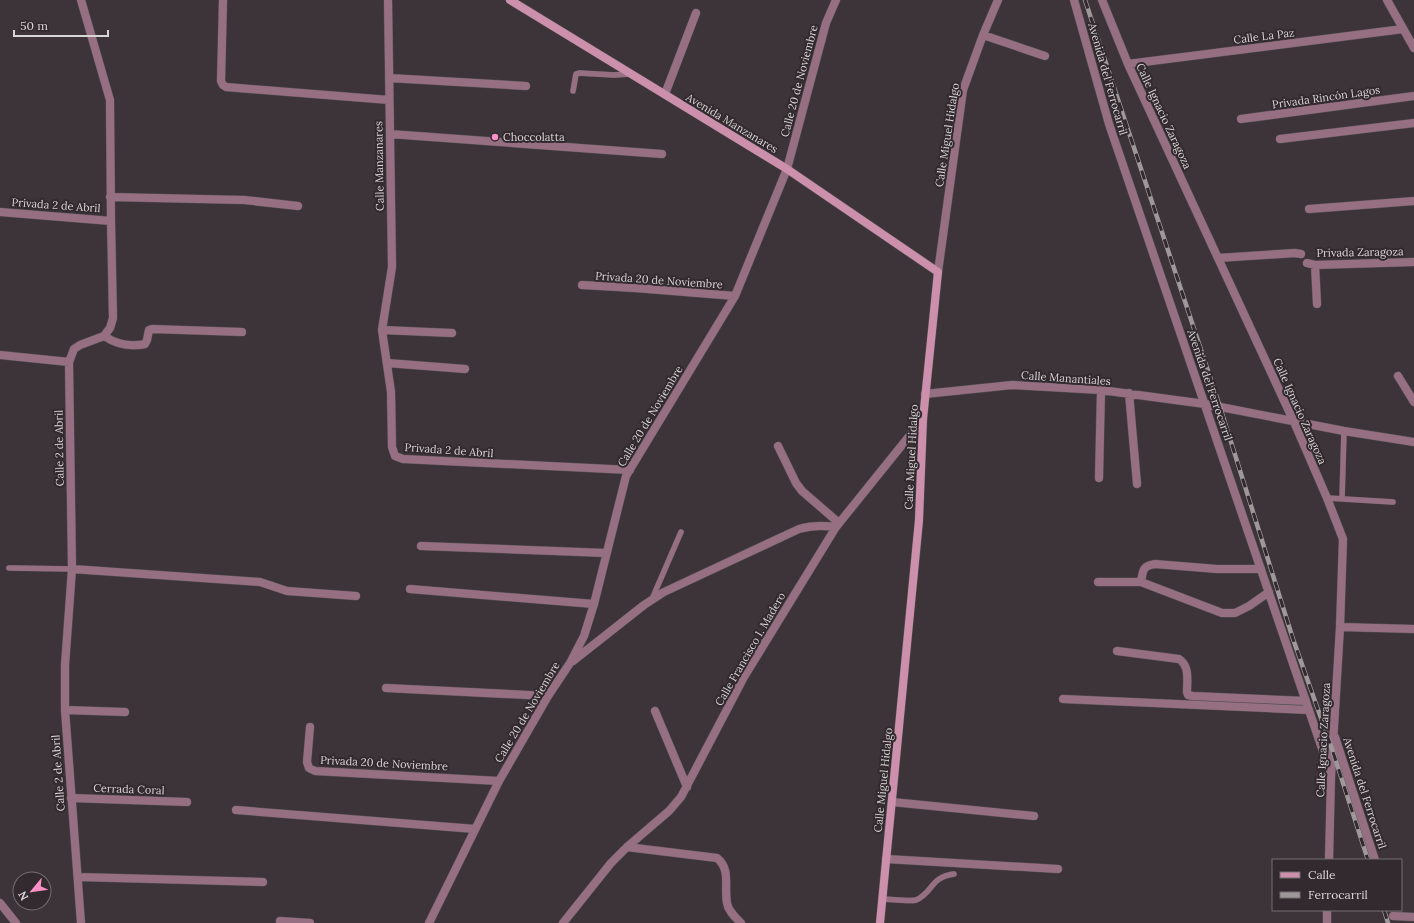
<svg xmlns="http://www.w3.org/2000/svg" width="1414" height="923" font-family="Lora,serif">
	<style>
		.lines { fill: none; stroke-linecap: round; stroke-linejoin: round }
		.lane-casing { stroke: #585154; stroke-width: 6 }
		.street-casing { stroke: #585154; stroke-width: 9 }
		.secondary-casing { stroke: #585154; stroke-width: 9 }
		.lane { stroke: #967082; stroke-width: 5.5 }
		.street { stroke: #967082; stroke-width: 8 }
		.secondary { stroke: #cc90ad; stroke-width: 8 }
		.rail-casing { stroke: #9e989a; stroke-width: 4.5 }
		.rail { stroke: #322a2e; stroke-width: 3; stroke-dasharray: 9; stroke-linecap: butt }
		.poi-dot { fill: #fa8fc7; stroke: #322a2e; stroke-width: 1.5 }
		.labels { text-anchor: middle; stroke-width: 4; stroke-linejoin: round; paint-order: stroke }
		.street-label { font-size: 11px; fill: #d9d4d6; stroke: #322a2e }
		.poi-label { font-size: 11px; fill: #d9d4d6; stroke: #322a2e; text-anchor: start }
	</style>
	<rect width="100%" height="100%" fill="#3c3438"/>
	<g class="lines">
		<g class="lane-casing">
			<path id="lane" d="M573 91 576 74 579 73 614 75 630 74
				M1327 498 1393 502
				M1342 499 1344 431
				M9 568 72 569
				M652 599 681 532
				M882 899C891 899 909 902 916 900 933 893 930 877 954 874"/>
		</g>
		<g class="street-casing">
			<path id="street" d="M223 0 221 81 223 85 226 87 389 100
				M388 0 392 267 382 330 391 392 392 447 395 456 403 459 630 470
				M1074 0 1109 124 1330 772
				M1102 0 1128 64 1294 422 1327 498 1343 539 1340 627 1331 777 1329 860
				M1387 0 1414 48
				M983 35 1045 56
				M1128 64 1403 29
				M389 78 526 86
				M665 94 696 13
				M1241 119 1414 96
				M390 134 662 154
				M1280 139 1414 123
				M110 197 244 200 298 206
				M1309 209 1414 201
				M0 212 111 221
				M1218 258 1295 253 1301 254
				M1307 263 1315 265 1414 262
				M1315 265 1317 304
				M938 272 963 90 983 35 998 0
				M582 285 635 288 735 296
				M382 330 452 333
				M104 336C116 344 131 347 145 344L147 340 149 330 152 329 242 332
				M0 355 69 362
				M387 363 465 369
				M1398 376 1414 402
				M1129 393 1137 484
				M925 394 1012 385 1101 390 1205 404 1344 431 1414 442
				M778 446 796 483 802 491 839 523
				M1099 478 1101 390
				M421 546 606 553
				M72 569 260 582 287 591 356 596
				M1261 569H1217L1155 564C1142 566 1143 571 1141 582L1222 613H1235L1249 606 1269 592
				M1098 582H1141
				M410 589 594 604
				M1340 627 1414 629
				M1117 651 1179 659C1190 666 1187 681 1187 692L1188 695 1193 696 1306 701
				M573 661 644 605 664 592 799 529C812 525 822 525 836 527
				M386 688 548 696
				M1063 699 1309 710
				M65 710 125 712
				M655 711 687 787
				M310 727 307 762 309 768 315 771 499 781
				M1335 737 1375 860
				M71 798 187 802
				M892 802 1034 816
				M236 810 475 829
				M627 847 717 858C731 869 724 887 727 903 728 911 735 917 741 923
				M886 859 1058 869
				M78 877 263 882
				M0 903 16 923
				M1393 916 1414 917
				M280 921 310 923
				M81 923 65 710V665L72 569 69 362 74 349 80 345 104 336 110 328 113 318 111 221 110 100 81 0
				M429 923 499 781 548 696 570 663 584 636 594 604 626 476 735 296 787 169 826 23 836 0
				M563 923 611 863 627 847 669 811 681 797 744 677 836 527 923 419
				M1327 923V910"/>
		</g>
		<g class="secondary-casing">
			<path id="secondary" d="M510 0 787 169 938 272 923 419 919 520 880 923"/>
		</g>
		<use href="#lane" class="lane"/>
		<use href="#street" class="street"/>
		<use href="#secondary" class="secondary"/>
		<g class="rail-casing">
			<path id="rail" d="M1085 0 1220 407 1293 639 1333 752 1368 860
				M1384 910 1388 923"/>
		</g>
		<use href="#rail" class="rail"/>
	</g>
	<circle class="poi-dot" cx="495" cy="137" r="4"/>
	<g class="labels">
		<g class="street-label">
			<text transform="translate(1264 36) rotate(-7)" y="4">Calle La Paz</text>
			<text transform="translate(1108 79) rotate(74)" y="4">Avenida del Ferrocarril</text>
			<text transform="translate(799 81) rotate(-75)" y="4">Calle 20 de Noviembre</text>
			<text transform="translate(1326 97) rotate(-8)" y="4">Privada Rincón Lagos</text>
			<text transform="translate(1164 116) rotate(65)" y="4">Calle Ignacio Zaragoza</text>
			<text transform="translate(732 123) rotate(31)" y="4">Avenida Manzanares</text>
			<text transform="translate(947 135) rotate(-81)" y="4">Calle Miguel Hidalgo</text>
			<text transform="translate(379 166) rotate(-91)" y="4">Calle Manzanares</text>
			<text transform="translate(56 205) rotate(4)" y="4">Privada 2 de Abril</text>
			<text transform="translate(1360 252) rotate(-1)" y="4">Privada Zaragoza</text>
			<text transform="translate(659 280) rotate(4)" y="4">Privada 20 de Noviembre</text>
			<text transform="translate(1066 378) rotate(4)" y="4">Calle Manantiales</text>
			<text transform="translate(1210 385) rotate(71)" y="4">Avenida del Ferrocarril</text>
			<text transform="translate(1300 411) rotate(66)" y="4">Calle Ignacio Zaragoza</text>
			<text transform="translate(650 416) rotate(-59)" y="4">Calle 20 de Noviembre</text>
			<text transform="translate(59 448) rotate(-91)" y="4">Calle 2 de Abril</text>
			<text transform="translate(449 450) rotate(4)" y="4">Privada 2 de Abril</text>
			<text transform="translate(911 457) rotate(-87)" y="4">Calle Miguel Hidalgo</text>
			<text transform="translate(750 649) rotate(-60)" y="4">Calle Francisco I. Madero</text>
			<text transform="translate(527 712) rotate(-59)" y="4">Calle 20 de Noviembre</text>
			<text transform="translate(1323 740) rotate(-87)" y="4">Calle Ignacio Zaragoza</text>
			<text transform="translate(384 763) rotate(3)" y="4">Privada 20 de Noviembre</text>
			<text transform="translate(58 773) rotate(-94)" y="4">Calle 2 de Abril</text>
			<text transform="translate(883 780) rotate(-84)" y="4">Calle Miguel Hidalgo</text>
			<text transform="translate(129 789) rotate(2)" y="4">Cerrada Coral</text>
			<text transform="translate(1365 793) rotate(72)" y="4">Avenida del Ferrocarril</text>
		</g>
		<g class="poi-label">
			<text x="503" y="141">Choccolatta</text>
		</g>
	</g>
	<rect x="1272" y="859" width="130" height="52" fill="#322a2e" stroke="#756e71"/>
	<rect x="1280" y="872" width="20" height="6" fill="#cc90ad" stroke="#756e71"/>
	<text x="1308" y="879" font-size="12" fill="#d9d4d6">Calle</text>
	<rect x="1280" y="892" width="20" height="6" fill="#9e989a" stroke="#756e71"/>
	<text x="1308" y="899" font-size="12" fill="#d9d4d6">Ferrocarril</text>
	<g transform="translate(32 891) rotate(241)"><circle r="19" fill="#322a2e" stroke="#756e71"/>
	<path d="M0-3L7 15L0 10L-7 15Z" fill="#fa8fc7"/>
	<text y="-6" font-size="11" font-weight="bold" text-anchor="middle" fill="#d9d4d6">N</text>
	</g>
	<path d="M14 30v6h94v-6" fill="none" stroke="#d9d4d6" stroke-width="2"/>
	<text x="20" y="30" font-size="12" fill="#d9d4d6" stroke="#322a2e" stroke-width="3" paint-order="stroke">50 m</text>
</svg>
